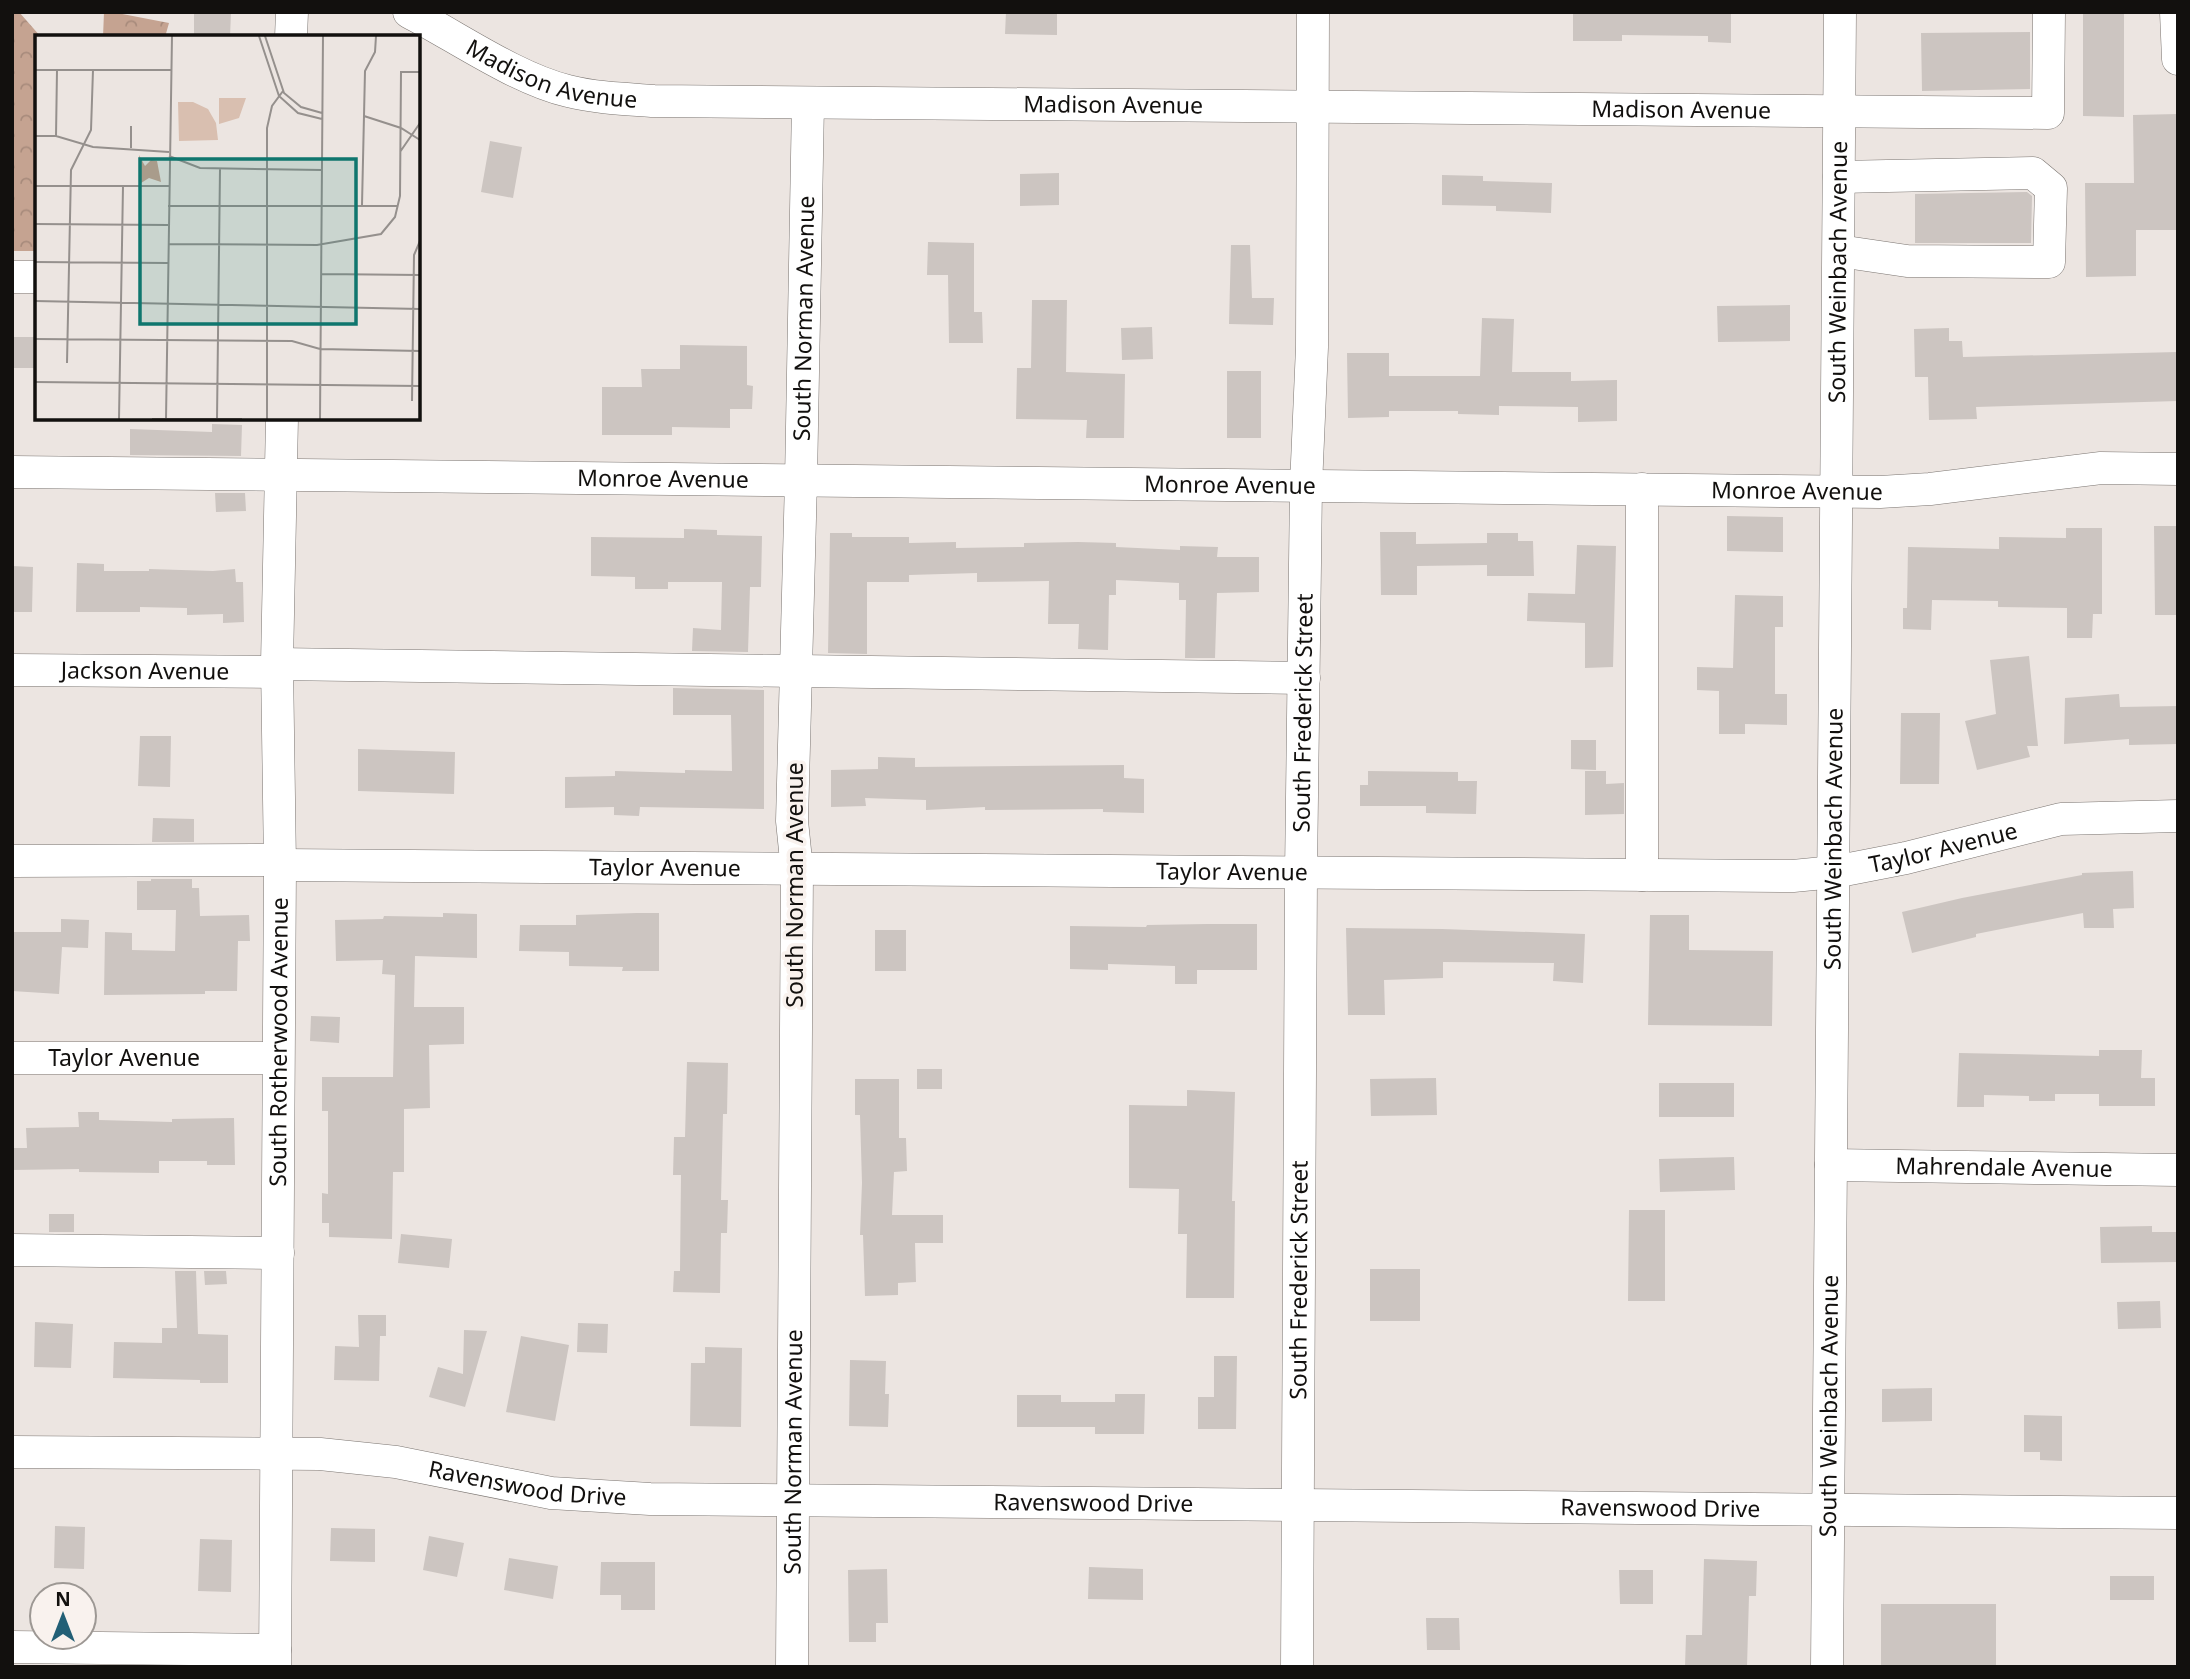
<svg xmlns="http://www.w3.org/2000/svg" width="2190" height="1679" font-family="'Noto Sans',sans-serif">
	<style>
		.forest { fill: url(#forest-crowns) }
		.building { fill: #ccc5c1 }
		.lines { fill: none; stroke-linecap: round; stroke-linejoin: round }
		.minor-casing { stroke: #7b7571; stroke-width: 33 }
		.minor { stroke: #fff; stroke-width: 32 }
		.labels { text-anchor: middle; stroke-width: 7; stroke-linejoin: round; paint-order: stroke }
		.street-label { font-size: 23px; fill: #12100e; stroke: #f9f2ee }
		.inset-road { fill: none; stroke: #95908d; stroke-width: 2 }
		.view { fill: #0f766e; fill-opacity: 0.15; stroke: #0f766e; stroke-width: 3.5 }
		.inset-edge { fill: none; stroke: #12100e; stroke-width: 3.5 }
	</style>
	<defs>
		<pattern id="forest-crowns" width="20" height="18" patternUnits="userSpaceOnUse" patternTransform="scale(1.75)"><rect width="20" height="18" fill="#c5a391"/><path d="M2 6a3 3 0 1 1 6 0M12 15a3 3 0 1 1 6 0" fill="none" stroke="#a88b7c"/></pattern>
	</defs>
	<rect width="100%" height="100%" fill="#ece5e1"/>
	<path class="forest" d="M12 12H19L41 37H37V251H12Z
		M104 12H112L169 23 165 37H103Z"/>
	<path class="building" d="M194 12H231L230 37H194Z
		M1006 12H1057V35L1005 34Z
		M1573 12H1731V43L1708 42V36L1622 35V41H1573Z
		M2083 12H2124V117L2083 116Z
		M2030 32V89L1922 91 1921 33Z
		M2178 114V230H2136V276L2086 277 2085 183H2134L2133 115Z
		M490 141 522 147 513 198 481 192Z
		M1059 173V205L1020 206V174Z
		M1442 175 1483 176V181L1552 183 1551 213 1496 211V206L1442 205Z
		M2027 192 2032 196 2031 243H1915V194Z
		M928 242 974 243V312H982L983 343H949L948 275H927Z
		M1231 245H1250L1252 298H1274L1273 325 1229 324Z
		M1032 300H1067L1066 372 1125 374 1124 438H1086L1087 420 1016 419 1017 368H1031Z
		M1790 305V341L1718 342 1717 306Z
		M1482 318 1514 319 1512 372H1571V381L1617 380V421L1578 422V407L1499 406V415L1458 414V411H1389V417L1348 418 1347 353H1389V376H1480Z
		M1152 327 1153 359 1122 360 1121 328Z
		M1949 328V341H1962L1963 357 2178 352V401L1976 407 1977 419 1929 420 1928 377H1915L1914 329Z
		M12 337H37V368H12Z
		M680 345 747 346V385L753 386 752 409H730V428L672 427V435H602V387H642L641 369H680Z
		M1227 371H1261V438H1227Z
		M212 424 242 425 241 456 130 455V429L212 432Z
		M215 493H245L246 511 216 512Z
		M1727 516 1783 517V552L1727 551Z
		M2154 526H2178V615H2155Z
		M2066 528H2102V614H2093L2092 638H2067V608L1998 607V601L1932 600 1931 630 1903 629V608H1907L1908 547 1999 549V537L2066 538Z
		M684 529 717 530V535L762 536 761 587H750L748 652 692 651 693 628 721 630 722 582H668V589H635V577L591 576V537L684 538Z
		M1380 532H1416V544L1487 543V533H1518V541H1533L1534 576H1487V565L1417 566V595H1381Z
		M830 533H852V537H909V543L956 542V548L1024 547V543L1078 542 1116 543V547L1180 550V546L1218 547 1217 557H1259V592L1217 593 1215 658H1185L1186 600H1179V583L1116 580V595H1109L1108 650 1078 649 1079 624H1048L1049 581 977 582V573L909 575V582H867V654L828 653Z
		M1577 545 1616 546 1613 667 1585 668V623L1527 621 1528 593 1575 594Z
		M77 563 104 564V571H149V569L213 571 235 569 236 582H243L244 622 223 623V614L187 615V608L140 607V612H76Z
		M12 566 33 567 32 612H12Z
		M1735 595 1783 596V627H1775V694H1787V725L1745 724V734H1719V691L1697 690V667L1733 668Z
		M2029 656 2038 746H2027L2030 757 1977 770 1965 721 1996 714 1990 660Z
		M673 688 764 690V809L640 807 639 816 614 815V807L565 808V777L615 776V771L685 773V770L732 771 731 715H673Z
		M2119 694 2120 707 2178 706V744L2129 745V739L2064 744 2065 698Z
		M1901 713H1940L1939 784H1900Z
		M140 736H171L170 787 138 786Z
		M1571 740H1596V770L1571 769Z
		M358 749 455 752 454 794 358 791Z
		M878 757 915 758V767L1124 765V778L1144 779V813L1103 812V809L985 810V807L926 810V800L865 798 866 806 831 807V770L878 769Z
		M1368 771 1458 772V781H1477L1476 814 1426 813V806H1360V785H1368Z
		M1585 771H1606V784L1624 783V814L1585 815Z
		M153 818 194 819V842H152Z
		M2133 871 2134 908 2113 909 2114 928H2084L2083 913 1976 934V937L1912 953 1902 912 1962 898 2082 875V873Z
		M151 879H192V888H199L200 916 249 915 250 941H238L237 991H205V994L104 995 105 932 132 933V950L175 951 176 910H137V881H151Z
		M443 913 477 914V958L415 956 414 1007H464V1044L429 1045 430 1108 404 1109V1172H393L392 1239 329 1237V1223H322V1193L328 1194V1111H322V1077H393L395 975 382 974 383 960 336 961 335 920 383 919 384 916 443 917Z
		M637 913H659V971H622L623 967 569 966V952L519 951 520 925H576V915Z
		M1650 915H1689V950L1773 951 1772 1026 1648 1025Z
		M61 919 89 920 88 948 62 947 59 994 12 991V932H61Z
		M1207 924H1257V970H1197V984H1175V966L1108 964V970L1070 969V926L1146 927 1147 925Z
		M1346 928 1442 929 1585 934 1583 983 1553 981 1554 963 1443 962V978L1384 980 1385 1015H1348Z
		M875 930H906V971H875Z
		M311 1016 340 1017 339 1043 310 1041Z
		M2099 1050H2142L2141 1078H2155V1106H2099V1094H2055V1101H2029V1096L1984 1095V1107H1957L1959 1053 2099 1056Z
		M687 1062 728 1063 727 1114H723L721 1200H728L727 1233H721L720 1293 673 1292 674 1271H680L681 1175H673L674 1137H685Z
		M917 1069H942V1089H917Z
		M1436 1078 1437 1115 1371 1116 1370 1079Z
		M855 1079H899V1138H906L907 1171 894 1172 892 1215H943V1243H915L916 1282 898 1283V1295L865 1296 863 1235H860L862 1183 860 1115H855Z
		M1659 1083H1734V1117H1659Z
		M1187 1090 1235 1092 1232 1201H1235L1234 1298H1186L1187 1234H1178L1179 1189 1129 1188V1105L1187 1106Z
		M78 1112H99V1120L172 1122V1119L234 1118 235 1165H207V1161H159V1173L79 1172V1169L12 1170V1148H27L26 1128 79 1127Z
		M1734 1157 1735 1190 1660 1192 1659 1159Z
		M1629 1210H1665V1301H1628Z
		M49 1214H74V1232H49Z
		M2152 1226V1232H2178V1262L2101 1263 2100 1227Z
		M401 1234 452 1239 449 1268 398 1263Z
		M1370 1269H1420V1321H1370Z
		M175 1271H196L198 1334 228 1335V1383H200V1380L113 1378 114 1342 162 1343V1328H177Z
		M204 1271H226L227 1284 205 1285Z
		M2160 1301 2161 1328 2118 1329 2117 1302Z
		M358 1315H386V1336H380L379 1381 334 1380 335 1346 359 1347Z
		M35 1322 73 1324 71 1368 34 1367Z
		M578 1323 608 1324 607 1353 577 1352Z
		M464 1330 487 1331 465 1407 429 1397 438 1367 463 1374Z
		M521 1336 569 1345 555 1421 506 1412Z
		M705 1347 742 1348 741 1427 690 1426 691 1363H705Z
		M1214 1356H1237L1236 1429H1198V1397H1214Z
		M850 1360 886 1361 885 1394H889L888 1427 849 1426Z
		M1932 1388V1421L1882 1422V1389Z
		M1115 1394H1145L1144 1434H1095V1427H1017V1395H1061V1402H1115Z
		M2024 1415 2062 1416V1461L2040 1460V1452H2024Z
		M55 1526 85 1527 84 1569 54 1568Z
		M331 1528 375 1529V1562L330 1561Z
		M429 1536 464 1543 457 1577 423 1570Z
		M200 1539 232 1540 231 1592 198 1591Z
		M509 1558 558 1566 553 1599 504 1590Z
		M1704 1559 1757 1561 1756 1596H1749L1747 1667H1685L1686 1635H1702Z
		M601 1562H655V1610H621V1595H600Z
		M1089 1567 1143 1569V1600L1088 1599Z
		M887 1569 888 1623H876V1642H849L848 1570Z
		M1619 1570H1653V1604H1620Z
		M2110 1576H2154V1600H2110Z
		M1881 1604H1996V1667H1881Z
		M1426 1618H1459L1460 1650H1427Z"/>
	<g class="lines">
		<g class="minor-casing">
			<g id="minor">
				<path id="s1" d="M409 12C457 37 517 79 568 91 596 98 625 99 654 101L2048 113 2049 12"/>
				<path d="M2176 12 2178 59"/>
				<path d="M291 37 292 12"/>
				<path d="M1839 251 1907 261 2049 262 2051 188 2033 173 1839 177"/>
				<path d="M12 277H37"/>
				<path id="s2" d="M12 472 1880 492 1930 489 2101 468 2178 469"/>
				<path d="M1642 489V875"/>
				<path d="M277 664 1304 678"/>
				<path id="s3" d="M12 670 277 672"/>
				<path d="M12 861 280 860"/>
				<path id="s4" d="M280 865 1793 876 1834 872 1906 858 2061 819 2178 816"/>
				<path id="s5" d="M12 1058H278"/>
				<path id="s6" d="M1831 1165 2178 1170"/>
				<path d="M12 1250 278 1253"/>
				<path id="s7" d="M12 1452 320 1454 396 1462 551 1493 650 1499 2178 1513"/>
				<path d="M12 1647 275 1650"/>
				<path id="s8" d="M275 1667 280 865 277 664 282 418"/>
				<path id="s9" d="M792 1667 797 870 792 821 801 480 808 103"/>
				<path id="s10" d="M1297 1667 1301 874 1306 486 1312 347 1313 12"/>
				<path id="s11" d="M1827 1667 1840 12"/>
			</g>
		</g>
		<use href="#minor" class="minor"/>
	</g>
	<g class="labels">
		<g class="street-label">
			<text dy="8" stroke="none"><textPath href="#s1" startOffset="158">Madison Avenue</textPath></text>
			<text dy="8" stroke="none"><textPath href="#s1" startOffset="724">Madison Avenue</textPath></text>
			<text dy="8" stroke="none"><textPath href="#s1" startOffset="1292">Madison Avenue</textPath></text>
			<text dy="8" stroke="none"><textPath href="#s11" startOffset="1395">South Weinbach Avenue</textPath></text>
			<text dy="8" stroke="none"><textPath href="#s9" startOffset="1349">South Norman Avenue</textPath></text>
			<text dy="8" stroke="none"><textPath href="#s2" startOffset="651">Monroe Avenue</textPath></text>
			<text dy="8" stroke="none"><textPath href="#s2" startOffset="1218">Monroe Avenue</textPath></text>
			<text dy="8" stroke="none"><textPath href="#s2" startOffset="1785">Monroe Avenue</textPath></text>
			<text dy="8" stroke="none"><textPath href="#s3" startOffset="133">Jackson Avenue</textPath></text>
			<text dy="8" stroke="none"><textPath href="#s10" startOffset="954">South Frederick Street</textPath></text>
			<text dy="8" stroke="none"><textPath href="#s11" startOffset="828">South Weinbach Avenue</textPath></text>
			<text dy="8" stroke="none"><textPath href="#s4" startOffset="1666">Taylor Avenue</textPath></text>
			<text dy="8" stroke="none"><textPath href="#s4" startOffset="385">Taylor Avenue</textPath></text>
			<text dy="8" stroke="none"><textPath href="#s4" startOffset="952">Taylor Avenue</textPath></text>
			<text transform="translate(795 885) rotate(-90)" y="8">South Norman Avenue</text>
			<text dy="8" stroke="none"><textPath href="#s8" startOffset="625">South Rotherwood Avenue</textPath></text>
			<text dy="8" stroke="none"><textPath href="#s5" startOffset="112">Taylor Avenue</textPath></text>
			<text dy="8" stroke="none"><textPath href="#s6" startOffset="173">Mahrendale Avenue</textPath></text>
			<text dy="8" stroke="none"><textPath href="#s10" startOffset="387">South Frederick Street</textPath></text>
			<text dy="8" stroke="none"><textPath href="#s11" startOffset="261">South Weinbach Avenue</textPath></text>
			<text dy="8" stroke="none"><textPath href="#s9" startOffset="215">South Norman Avenue</textPath></text>
			<text dy="8" stroke="none"><textPath href="#s7" startOffset="518">Ravenswood Drive</textPath></text>
			<text dy="8" stroke="none"><textPath href="#s7" startOffset="1085">Ravenswood Drive</textPath></text>
			<text dy="8" stroke="none"><textPath href="#s7" startOffset="1652">Ravenswood Drive</textPath></text>
		</g>
	</g>
	<g transform="translate(35 35)">
		<rect width="385" height="385" fill="#ece5e1"/>
		<path d="M184 63H211L204 83 184 89ZM143 67H158L173 74 181 88 183 105 144 106Z" fill="#d9bfb0"/>
		<path d="M104 120 110 131 116 125 122 126 126 147 114 143 106 148Z" fill="#c5a391"/>
		<path class="inset-road" d="M224 1 244 61 263 78 287 84M230 1 249 58 266 72 287 78M0 35H136M329 81 366 93 385 105M0 101H21L58 112 134 117M21 101 22 35M96 113V91M365 117 385 88M134 121 165 133 287 135M0 151H134M327 170 330 36 340 17 341 1M133 171H363M0 189 133 190M133 209 282 210 346 199 360 182 365 161 366 37H385M0 227 133 228M286 239 385 240M0 266 385 274M0 304 257 306 285 314 385 316M32 328 36 135 56 95 58 35M0 347 385 351M377 366 379 220 385 206M84 384 88 151M117 384H207M131 384 137 1M182 384 185 134M232 384V93L237 71 248 56M285 384 288 1"/>
		<path class="view" d="M105 124H321V289H105Z"/>
		<rect width="385" height="385" class="inset-edge"/>
	</g>
	<rect width="2190" height="1679" fill="none" stroke="#12100e" stroke-width="28"/>
	<g transform="translate(63 1616)"><circle r="33" fill="#f9f2ee" stroke="#9d9894" stroke-width="2"/>
	<path d="M0-5L12 26L0 18L-12 26Z" fill="#225f76"/>
	<text y="-10" font-size="19" font-weight="bold" text-anchor="middle" fill="#12100e">N</text>
	</g>
</svg>
